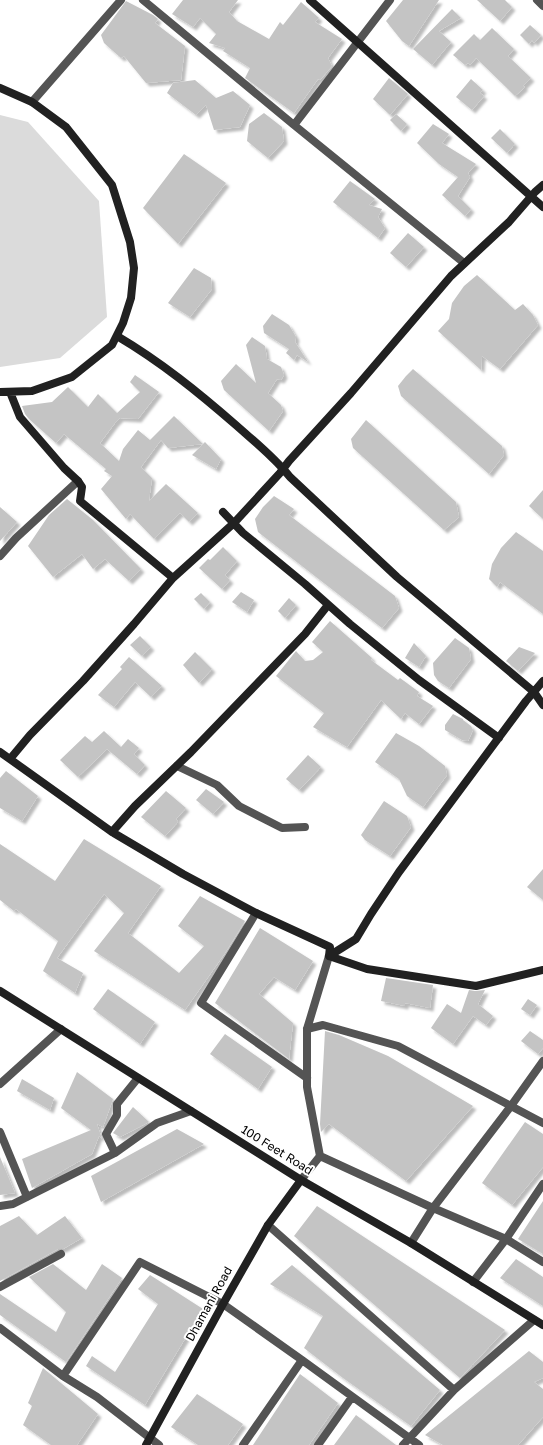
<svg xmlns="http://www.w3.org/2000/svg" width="543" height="1445" font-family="'Golos Text',sans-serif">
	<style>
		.green { fill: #dbdbdb }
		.building { fill: #c4c4c4; filter: url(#shadow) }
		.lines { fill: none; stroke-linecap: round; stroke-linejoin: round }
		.street { stroke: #545454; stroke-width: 8 }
		.secondary { stroke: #212121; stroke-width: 8 }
		.labels { text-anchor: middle; stroke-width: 4; stroke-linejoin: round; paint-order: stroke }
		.street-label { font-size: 12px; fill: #000; stroke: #fff }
	</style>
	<defs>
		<filter id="shadow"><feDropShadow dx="3.5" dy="3.5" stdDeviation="1" flood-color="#0004"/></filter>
	</defs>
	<rect width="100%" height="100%" fill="#fff"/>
	<path class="green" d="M0 115 28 122 99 201 107 317 60 358 0 367Z"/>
	<path class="building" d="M183 0H238L229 12 237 21 269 39 280 22 283 25 301 2 319 18 315 22 342 39 328 58 332 66 320 80 318 79 294 113 245 78 250 68 223 51 225 48 209 43 216 34 200 18 193 27 172 14Z
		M403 0H439L409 46 402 41 386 21Z
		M477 0H505L512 7 500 21Z
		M126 1 153 15 158 19 155 23 185 46 181 80 146 83 124 56 121 58 104 43 101 35Z
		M452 9 461 18 439 31 451 42 432 65 413 49Z
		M530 25 541 35 534 43 532 40 529 44 520 35Z
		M492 28 514 49 508 56 531 78 523 86 525 87 515 96 476 58 470 65 468 63 465 65 453 55 474 34 480 40Z
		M389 78 408 94 390 115 373 99Z
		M471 79 483 90 480 93 484 96 472 110 456 97Z
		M195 80 216 98 233 91 250 105 240 127 214 130 206 105 196 115 167 93 173 83Z
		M264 113 282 127 284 141 268 158 247 141 249 124Z
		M396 114 407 124 401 131 390 120Z
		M433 124 449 134 442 143 476 164 468 173 470 177 458 196 471 209 465 216 442 195 458 177 439 164 417 143Z
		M500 129 515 144 507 153 491 138Z
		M184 154 226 183 178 244 143 208Z
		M350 181 375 199 369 205 382 209 378 217 385 228 378 238 333 202Z
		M408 233 424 247 406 267 390 253Z
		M194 268 211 278 212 289 190 317 168 303Z
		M477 275 515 310 523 304 533 315 538 325 500 369 482 356 481 370 438 331 449 319 452 303 464 286Z
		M272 314 289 325 296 337 295 342 308 362 297 355 294 360 286 353 289 349 264 333 263 326Z
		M252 337 265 346 267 359 281 367 284 375 281 380 277 379 268 393 281 405 283 411 269 431 224 390 221 381 236 364 256 383 246 345Z
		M413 369 502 446 504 455 489 474 401 396 398 386 406 376Z
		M135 375 159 392 138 419 120 418 115 423 100 443 119 461 123 449 138 430 150 440 174 416 203 444 205 442 221 459 216 469 192 455 203 444 168 448 161 440 141 467 152 478 149 501 166 484 198 513 189 522 180 513 154 539 130 514 126 519 101 489 112 476 104 471 106 469 64 434 56 443 29 419 25 414 22 406 52 402 68 387 88 407 98 394 117 413 140 392 130 382Z
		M366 420 456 502 459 517 444 530 353 448 351 439Z
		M543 490V519L529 506Z
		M274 496 294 509 289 515 395 596 399 608 382 628 258 532 255 519 263 507Z
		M67 499 93 520 141 569 129 581 105 559 93 569 82 554 53 577 28 546 49 515Z
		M0 507 17 522 0 541Z
		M516 532 543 551V614L500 582 497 587 489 579 492 564 501 548Z
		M223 547 237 561 225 575 230 580 222 589 199 568 208 559 210 560Z
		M241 592 254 600 247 612 232 602Z
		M201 593 210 602 204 609 194 599Z
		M289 598 296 605 285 618 278 611Z
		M330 621 372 658 371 660 398 680 400 678 419 692 417 696 433 706 419 724 405 713 401 719 381 700 347 747 313 727 324 713 276 676 296 651 305 661 313 660 323 652 312 642Z
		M140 636 151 647 142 656 130 645Z
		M455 638 469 648 471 659 449 688 438 681 434 675 433 663Z
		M414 643 426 656 419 667 405 658Z
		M519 647 535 653 518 671 506 661Z
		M195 652 212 669 199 683 183 665Z
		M129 657 162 686 151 697 135 682 114 707 98 695 122 669 120 667Z
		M453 714 463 719V720L471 726 473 730 468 741 462 740 445 730V725Z
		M104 731 121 747 128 739 139 748 134 754 145 765 137 774 107 749 78 777 60 760 85 736 92 742Z
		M396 733 419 746 445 766 447 775 423 807 407 796 399 779 375 762Z
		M308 755 321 767 299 790 286 779Z
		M6 771 38 796 22 821 0 808V778Z
		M206 789 224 802 213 814 196 800Z
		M166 791 186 808 176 819 178 822 165 836 141 817Z
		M384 801 407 816 411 827 390 856 365 840 361 835Z
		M84 839 161 886 128 933 179 973 204 946 178 926 200 896 245 921 225 953 185 1010 94 951 124 913 104 894 57 958 83 973 75 993 43 971 58 941 16 909 14 911 0 900V844L55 881Z
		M543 869V900L527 887Z
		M260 928 313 961 295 990 274 977 259 994 293 1023 289 1059 215 1003Z
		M386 978 433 985 430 1008 405 1003V1006L381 1001Z
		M108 989 155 1022 140 1044 93 1009Z
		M469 990 475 991 485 990 478 1004 493 1016 486 1025 473 1016 453 1044 431 1028 447 1004 461 1013Z
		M528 999 537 1005 530 1015 521 1009Z
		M325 1031 339 1035 388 1056 473 1106 406 1181 329 1124 321 1132 320 1124Z
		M530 1031 543 1040V1048L538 1054 521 1041Z
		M225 1034 272 1067 258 1089 210 1054Z
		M77 1072 113 1099 103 1127 97 1124 102 1139 99 1136 92 1154 32 1188 22 1159 91 1130 61 1108Z
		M22 1079 54 1098 50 1110 17 1091Z
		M133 1107 149 1122 120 1137 113 1133Z
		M525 1122 543 1134V1167L512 1205 482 1183Z
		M177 1129 204 1144 101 1202 91 1176Z
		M0 1157 15 1193 0 1195Z
		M543 1201V1254L518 1239Z
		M317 1206 505 1330 460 1378 294 1236Z
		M19 1216 37 1235 65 1216 82 1238 63 1249H58L0 1281V1226Z
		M516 1259 543 1277V1306L500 1278Z
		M53 1264 86 1290 102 1264 122 1278 66 1362 0 1315V1294L56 1332 66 1312 29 1277Z
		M292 1265 440 1390 411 1426 343 1378 304 1348 323 1316 270 1284Z
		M150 1275 203 1309 145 1405 86 1366 92 1356 115 1372 158 1304 138 1289Z
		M529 1351 543 1362V1378L534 1382 543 1389V1417L518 1445H443L425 1435Z
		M43 1368 98 1414 77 1445H51L23 1425 32 1406 28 1403Z
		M300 1374 338 1403 309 1445H253Z
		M197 1394 243 1424 228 1445H198L171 1427Z
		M356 1415 396 1445H334Z"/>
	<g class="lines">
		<path class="street" d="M143 0 294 125 390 0
			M537 0 543 6
			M32 102 121 0
			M294 125 464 263
			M0 556 16 538 78 481
			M177 766 217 785 239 806 282 828 305 827
			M256 913 201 1003 307 1078
			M307 1029 323 1025 398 1046 543 1123
			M0 1084 61 1029
			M0 1132 27 1197
			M115 1153 157 1123 191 1111
			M320 1156 433 1208 511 1106 543 1061
			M320 1156 307 1087V1029L329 956
			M301 1180 320 1156
			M543 1184 506 1239 543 1262
			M0 1206 13 1204 115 1153 106 1134 117 1115V1104L138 1078
			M268 1225 454 1390 534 1320
			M411 1243 433 1208 506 1239 473 1282
			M0 1287 61 1254
			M0 1328 63 1376 97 1397 159 1445
			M63 1376 140 1262 223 1304 302 1360 419 1445
			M243 1445 302 1360
			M318 1445 352 1397
			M403 1445 454 1390"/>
		<path class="secondary" d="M310 0 543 207
			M0 88 32 102 66 127 112 185 130 242 134 268 131 298 123 323 112 345 72 377 32 391 0 392
			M117 336C161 362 198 392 237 426 256 443 274 457 290 477L397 577 534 692 543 705
			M10 392 20 417 64 468 78 481 82 487 80 501 173 578
			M223 512 243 533 305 584 350 624 419 680 499 738
			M0 752 112 832 183 874 256 913 330 947 329 956 367 969 476 986 543 970
			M10 759 30 735 83 681 134 624 173 578 234 523 280 473 289 461 351 393 451 276 509 222 535 192 543 185
			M112 832 135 806 191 752 305 634 328 605
			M329 956 356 939 371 914 399 872 526 701 543 681
			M0 991 301 1180 411 1243 543 1325
			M146 1445 223 1304 268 1225 301 1180"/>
	</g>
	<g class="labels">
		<g class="street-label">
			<text transform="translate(277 1150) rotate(32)" y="4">100 Feet Road</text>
			<text transform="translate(209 1304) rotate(-61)" y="4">Dhamani Road</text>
		</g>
	</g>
</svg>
